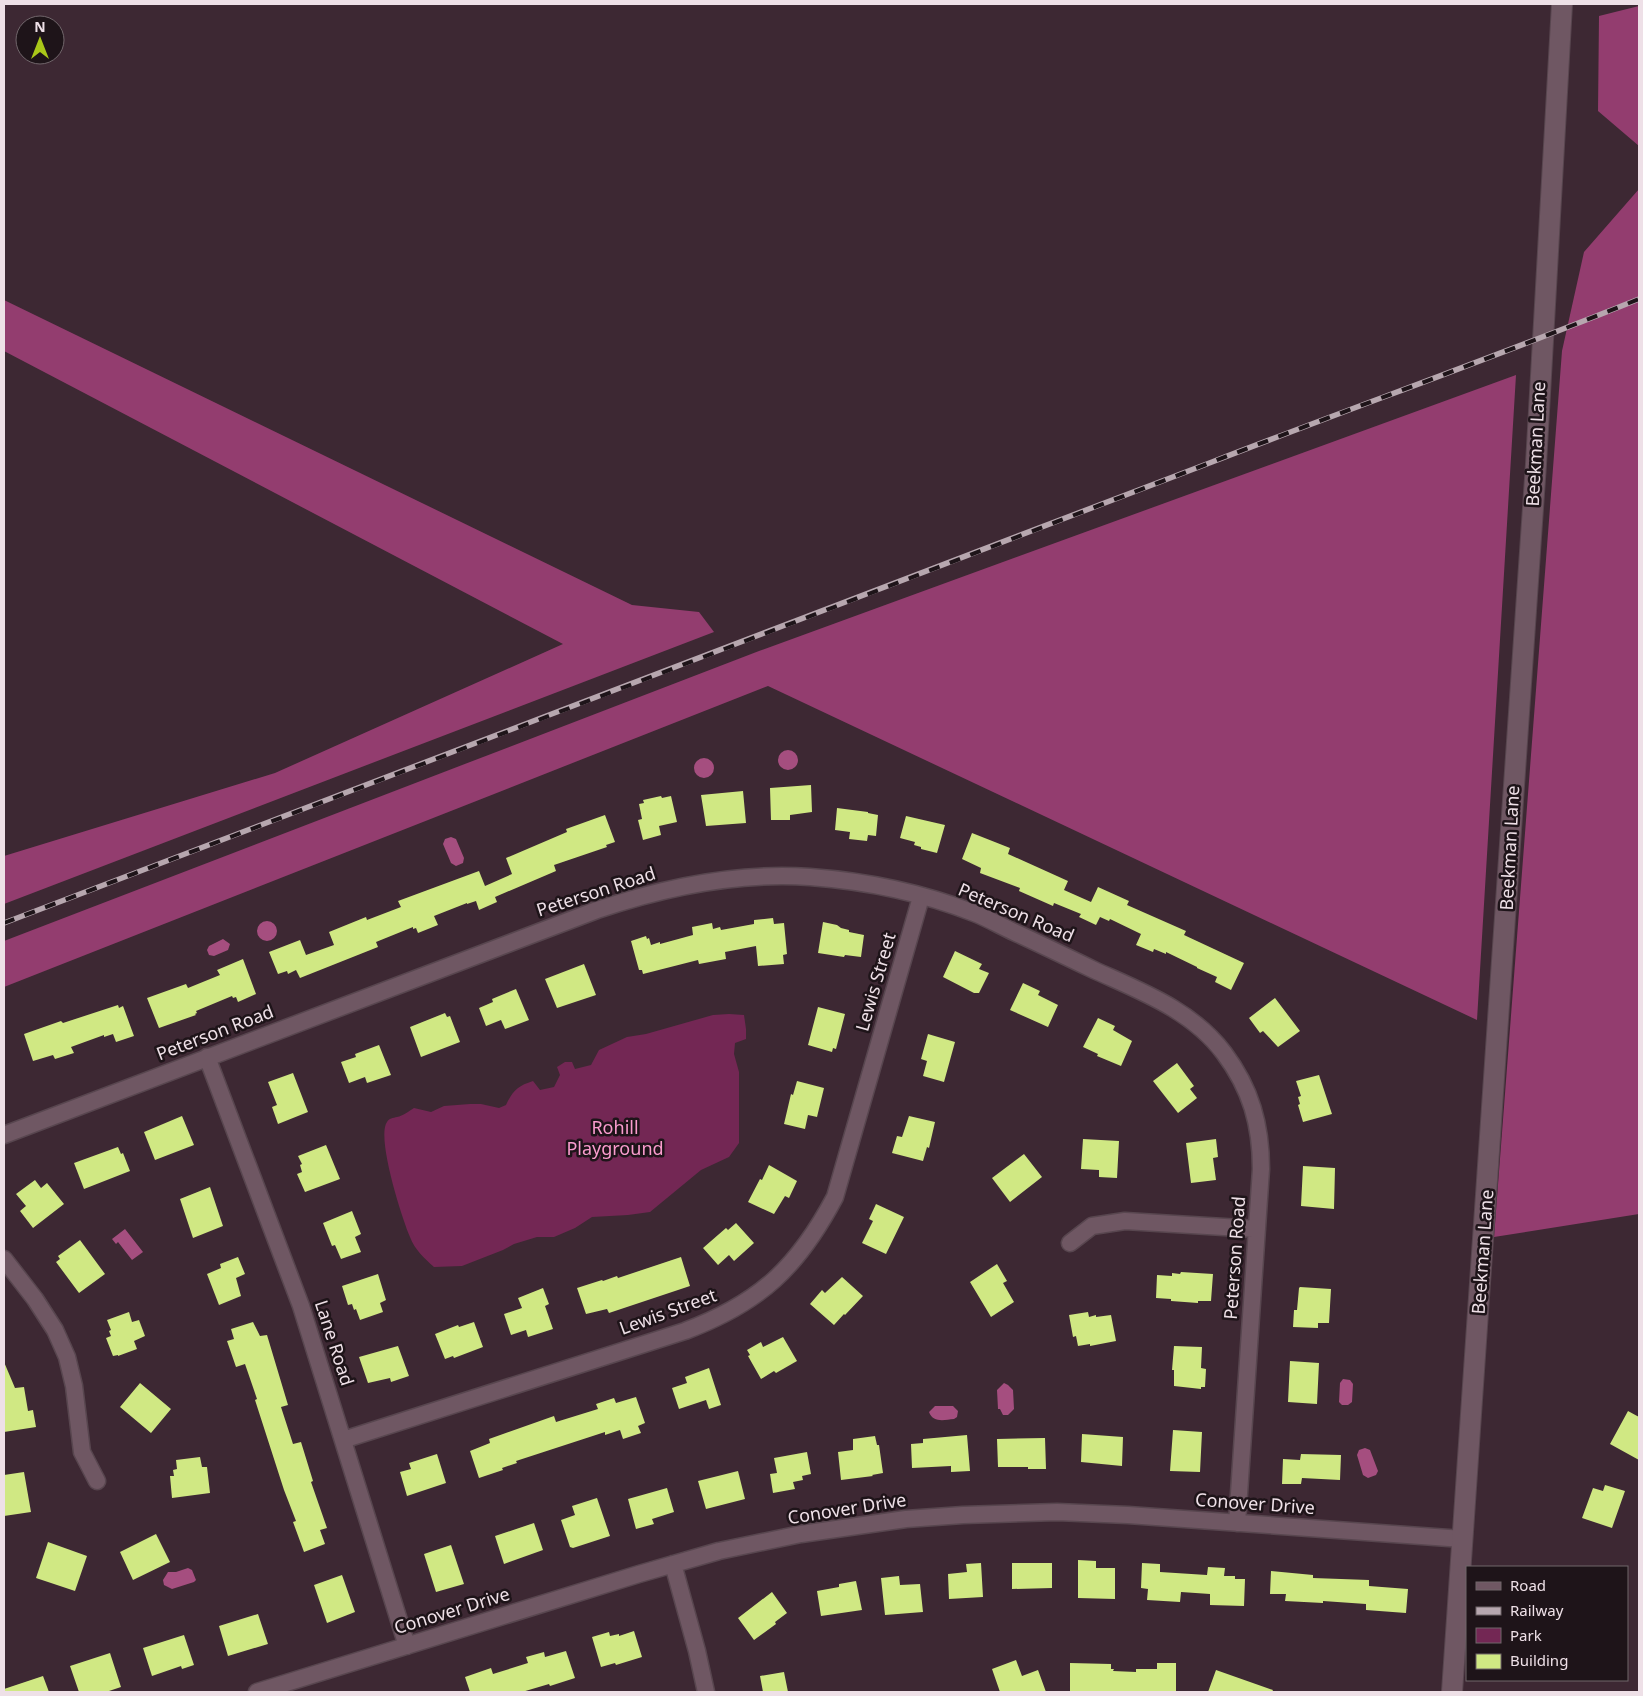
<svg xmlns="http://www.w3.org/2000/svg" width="1643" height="1696" font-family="'Noto Sans',sans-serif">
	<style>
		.green { fill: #732754 }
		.forest { fill: #933d6f }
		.water { fill: #a54e7f }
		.building { fill: #d0e883 }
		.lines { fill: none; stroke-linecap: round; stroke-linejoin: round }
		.minor-casing { stroke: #58464f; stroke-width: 19 }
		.tertiary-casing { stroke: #58464f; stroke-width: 22 }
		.minor { stroke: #6f5763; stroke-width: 16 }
		.tertiary { stroke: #6f5763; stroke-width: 20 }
		.rail-casing { stroke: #b7a7af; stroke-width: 5.5 }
		.rail { stroke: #1e1419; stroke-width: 4; stroke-dasharray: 11; stroke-linecap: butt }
		.labels { text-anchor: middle; stroke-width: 5; stroke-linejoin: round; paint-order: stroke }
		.street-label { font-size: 18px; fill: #eee0e7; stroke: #1e1419 }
		.park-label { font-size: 18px; fill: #fa9cce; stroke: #1e1419 }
	</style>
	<rect width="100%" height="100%" fill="#3d2833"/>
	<path class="green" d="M729 1014 744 1015 746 1029V1039L735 1043 734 1054 739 1072V1143L729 1157 701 1170 650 1212 628 1215 592 1217 575 1228 554 1237H537L514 1244 503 1250 462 1266 434 1267C424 1258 415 1250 410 1237 402 1219 376 1137 387 1122 389 1118 393 1118 397 1117 403 1116 409 1111 414 1108L431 1112 444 1106 470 1104H481L499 1108 506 1105C513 1090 518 1086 533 1081L540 1090 554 1087 560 1075 557 1067 565 1062H572L575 1069 591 1065 599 1050 627 1037 646 1034 713 1015Z"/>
	<path class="forest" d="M1639 6V146L1598 111 1599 16Z
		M1639 189V1214L1494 1237 1562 351 1584 252Z
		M4 300 632 605 699 612 714 632 4 904V856L275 773 563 644 4 351Z
		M1516 375 1477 1020 768 686 4 987V941L759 651Z"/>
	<path class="water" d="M778 760a10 10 0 1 1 20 0a10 10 0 1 1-20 0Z
		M694 768a10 10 0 1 1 20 0a10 10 0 1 1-20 0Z
		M451 837 456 839 464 858 463 863 456 866 451 863 443 844 445 839Z
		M257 931a10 10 0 1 1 20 0a10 10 0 1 1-20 0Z
		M223 939 230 944 228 950 214 956 209 955 207 950 209 946Z
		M125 1229 143 1252 132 1260 118 1242 116 1244 112 1239Z
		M1343 1379 1350 1380 1353 1384 1352 1402 1348 1405H1342L1339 1402 1340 1383Z
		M1004 1383 1008 1385 1013 1390 1014 1409 1008 1415H1003L1000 1409H998L997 1390Z
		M935 1406H953L958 1411 957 1417 954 1419C944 1420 933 1423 929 1412Z
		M1365 1448 1370 1450 1378 1471 1376 1475 1368 1478 1363 1475 1357 1455 1359 1450Z
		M188 1568 192 1570 196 1580 194 1582 172 1589 164 1585 163 1580 168 1572H176Z"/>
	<path class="building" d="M811 785 812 812 790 815V820H771L770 788Z
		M743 791 746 823 706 826 701 795Z
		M661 796 662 798 671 796 677 822 659 826 661 835 643 840 638 820 642 819 639 804 644 803 643 800Z
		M837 808 868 812V813L878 815 876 836 868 835 867 841 849 839 850 832 835 830Z
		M605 815 615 842 606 845 607 847 554 865 556 871 495 897 497 902 479 910 476 901 467 904V903L434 916 438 925 418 933 416 928 413 929V927L376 942 378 947 300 978 296 970 288 974 287 971 278 974 269 952 300 940 306 955 334 945 329 932 366 917 367 920 401 907 398 901 479 871 485 886 512 874 506 858 567 832 566 829Z
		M906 816 945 825 937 853 921 849V847L914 845 915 842 900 838Z
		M972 833 1010 848 1008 854 1068 881 1064 890 1091 902 1098 887 1129 901 1127 905 1186 931 1184 935 1244 963 1231 990 1215 982 1217 977 1197 968V967L1166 952V954L1154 949 1153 952 1136 945 1141 934 1110 919 1109 921 1100 917 1096 925 1079 917 1081 914 1054 903 1053 906 1019 891 1020 888 980 873 981 868 962 859Z
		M773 918 774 924 784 923 787 954 783 955 784 964 758 966 756 946 725 952 726 959 699 964 698 960 643 974 642 970H639L631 941 646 936 647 939 649 938 651 945 660 942V944L693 935 692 927 712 923 713 929 720 927 721 930 754 924V920Z
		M823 922 837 925 841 928 849 930V932L864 935 861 957 845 955 844 957 818 953Z
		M955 951 982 964 979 969 989 973 979 993H974L943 977Z
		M243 959 256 994 238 1002 236 997 233 998 232 996 196 1011 197 1013 195 1014 196 1015 159 1028 147 998 186 984 188 988 220 975 217 970Z
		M584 964 596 995 557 1008 545 979Z
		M1023 983 1040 991 1038 995 1058 1005 1048 1027 1010 1010Z
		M516 989 529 1020 505 1029 501 1020 486 1026 479 1008 493 1002 492 999Z
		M1275 998 1300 1031 1278 1047 1263 1031 1260 1033 1249 1018Z
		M118 1005 119 1008 123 1006 134 1036 116 1042 113 1034 104 1037V1035L71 1047 74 1053 55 1059 53 1055 33 1061 24 1034 61 1021 63 1023Z
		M818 1007 845 1014 836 1049 833 1048 832 1052 808 1045Z
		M445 1013 447 1017 450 1016 460 1042 421 1057 410 1027Z
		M1098 1018 1115 1026 1113 1030 1132 1041 1121 1066 1097 1056 1098 1054 1083 1047Z
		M928 1034 955 1042 944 1082 923 1076 927 1061 921 1059Z
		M379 1045 391 1075 367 1083 365 1077 349 1083 341 1062 356 1057 355 1054Z
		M1177 1063 1194 1086 1190 1089 1197 1098 1178 1113 1153 1081Z
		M293 1073 308 1112 278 1124 272 1107 277 1105 268 1082Z
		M1319 1075 1332 1114 1303 1122 1298 1105 1300 1104 1298 1097 1301 1096 1296 1081Z
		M797 1081 824 1088 817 1117 808 1115 805 1129 784 1124 791 1094 793 1095Z
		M182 1116 194 1145 155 1160 144 1132Z
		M909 1116 935 1122 929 1148 927 1147 923 1161 892 1153 897 1136 902 1137Z
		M1083 1139 1119 1141 1117 1178 1099 1177V1170L1081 1169Z
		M1216 1139 1218 1157 1213 1158 1216 1180 1191 1183 1186 1143Z
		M326 1145 340 1179 305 1192 297 1174 302 1172 300 1165 302 1164 298 1156Z
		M118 1147 121 1154 123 1153 130 1171 84 1189 74 1163Z
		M1024 1154 1042 1177 1010 1202 992 1178Z
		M769 1165 797 1181 789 1198 785 1196 774 1214 748 1202 760 1179 762 1180Z
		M1303 1166 1335 1168 1334 1209 1301 1206Z
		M35 1180 41 1188 47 1183 64 1204 33 1228 20 1211 26 1206 16 1194Z
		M210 1187 223 1226 193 1238 180 1199Z
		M876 1204 904 1217 886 1254 862 1243 873 1221 869 1219Z
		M352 1211 361 1234 355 1237 361 1252 341 1259 335 1245 332 1246 323 1223Z
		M736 1223 754 1243 734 1261 729 1255 718 1265 703 1248 726 1228 728 1230Z
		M80 1240 105 1274 79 1293 56 1262 60 1259 58 1256Z
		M238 1257 245 1274 236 1278 241 1296 219 1305 207 1274 221 1268 220 1264Z
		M681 1257 690 1286 609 1313 607 1309 586 1314 577 1288 602 1280 603 1281 617 1276 618 1278Z
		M997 1264 1007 1281 1003 1283 1014 1302 991 1317 970 1282Z
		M1181 1272 1213 1274 1211 1301H1198V1303L1171 1301V1299L1156 1298 1157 1275 1172 1276V1273L1180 1274Z
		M378 1274 386 1300 380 1303 383 1312 360 1320 356 1309 354 1310 352 1304 348 1305 342 1286Z
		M842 1277 863 1296 845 1315 844 1314 834 1325 810 1304 822 1290 825 1293Z
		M1300 1287 1331 1289 1329 1323H1318V1328L1293 1327 1294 1310H1297L1299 1288Z
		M543 1288 549 1304 545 1306 553 1329 528 1337 526 1330 511 1335 504 1314 522 1308 518 1298Z
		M129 1312 132 1322 139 1320 145 1336 134 1341 137 1349 118 1356V1355L113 1356 106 1338 111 1336 109 1331 111 1330 107 1320Z
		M1088 1312 1089 1317 1096 1315V1317L1111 1315 1116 1341 1090 1346V1344L1078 1346 1076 1336 1073 1337 1069 1315Z
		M253 1322 260 1336 267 1335 288 1405 281 1407 293 1444 301 1442 313 1481 311 1482 327 1528 320 1530 325 1544 304 1552 293 1522 296 1521 284 1490 255 1400 257 1399 245 1364 236 1367 227 1341 234 1339 231 1329Z
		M474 1322 483 1347 454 1358 453 1356 445 1359 435 1334 458 1325 459 1327Z
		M783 1337 797 1361 776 1373 774 1371 761 1379 748 1356 750 1355 747 1350 761 1342 763 1347Z
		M398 1346 409 1376 391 1382 390 1378 368 1383 359 1357Z
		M1174 1346 1202 1347 1201 1368 1206 1369 1205 1387H1201V1389L1174 1386V1370H1172Z
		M1290 1361 1319 1363 1317 1404 1288 1402Z
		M4 1362 15 1388 24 1387 28 1411 33 1410 36 1427 4 1432Z
		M709 1368 721 1405 709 1409 706 1400 679 1409 672 1388 687 1383 685 1377Z
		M140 1383 171 1409 151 1433 120 1407Z
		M636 1397 645 1423 638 1426 641 1433 623 1439 620 1430 605 1435V1432L516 1461 517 1463 502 1468 503 1470 479 1478 470 1451 490 1443 489 1439 554 1416 556 1422 598 1409 596 1404 614 1398 616 1403Z
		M1628 1411 1639 1417V1460L1610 1444Z
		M1173 1430 1202 1432 1200 1472 1170 1471Z
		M1082 1434 1123 1437 1122 1466 1081 1462Z
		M967 1435 970 1471 951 1472V1466L912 1468 911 1444 923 1443V1439Z
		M875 1436 877 1445H879L883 1473 872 1475 873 1476 841 1480 838 1452 853 1450V1439Z
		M1045 1438 1046 1469H1028V1467H998L997 1439Z
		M807 1452 811 1474 802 1476 803 1480 793 1482 795 1489 773 1493 770 1474 777 1473 774 1458Z
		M437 1454 446 1483 407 1496 400 1472 411 1469 409 1463Z
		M1301 1454 1341 1455 1340 1480 1302 1478 1301 1484H1282L1283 1459 1300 1460Z
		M200 1457 202 1467H207L210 1493 172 1498 170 1476H174L173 1470 177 1469 176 1460Z
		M738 1471 745 1499 706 1509 698 1481Z
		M24 1472 31 1512 4 1516V1475Z
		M1605 1485 1625 1491 1612 1528 1582 1518 1593 1488 1603 1491Z
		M667 1488 674 1512 652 1519 654 1524 636 1529 628 1499Z
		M597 1498 610 1536 573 1548 570 1547 561 1520 575 1515 572 1506Z
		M534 1523 543 1550 504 1564 495 1536Z
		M156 1534 170 1562 133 1580 120 1552Z
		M48 1542 87 1556 75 1591 36 1578Z
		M451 1545 464 1584 436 1592 424 1554Z
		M1078 1560 1096 1561V1568H1115V1599L1078 1598Z
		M981 1563 983 1597 949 1599 948 1574 967 1572 966 1564Z
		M1012 1563H1052V1588L1012 1589Z
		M1142 1563 1160 1564V1572L1207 1575 1208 1567 1225 1568 1224 1576H1235V1579H1245L1244 1606 1210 1605V1594L1181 1592 1180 1602 1147 1600 1148 1589 1141 1588Z
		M1271 1571 1313 1575V1578L1369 1580V1586L1408 1589 1406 1613 1366 1610V1604L1323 1601V1603L1285 1601 1286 1594H1270Z
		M342 1575 355 1612 327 1623 314 1585Z
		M899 1576 900 1585 920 1584 923 1612 885 1615 881 1578Z
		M856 1581 862 1610 821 1616 817 1591 839 1587V1584Z
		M772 1592 787 1613 775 1622 776 1624 754 1640 738 1618Z
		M258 1614 268 1644 228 1656 219 1626Z
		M634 1631 642 1657 616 1665 615 1663 601 1667 592 1637 609 1632 610 1636 619 1634V1636Z
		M184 1635 194 1665 182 1669 181 1666 152 1676 143 1648Z
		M566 1651 575 1678 550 1686 549 1684 522 1692H470L465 1677 491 1668 493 1674 528 1663 526 1657 544 1652 545 1657Z
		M110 1653 121 1687 106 1692H79L70 1666Z
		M1016 1660 1022 1676 1038 1670 1046 1692H1000L992 1669Z
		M1070 1663 1111 1664V1669H1114L1113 1671 1136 1672V1669H1157V1663H1176V1692H1070Z
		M1216 1670 1273 1690 1272 1692H1208Z
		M784 1672 788 1692H763L760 1676Z
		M43 1676 49 1692H4V1689Z"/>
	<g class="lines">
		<g class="minor-casing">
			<path id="minor" d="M207 1057 301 1306 407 1646
				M4 1135 597 910C665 887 738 872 810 877 864 881 923 893 974 913 987 918 1001 926 1014 932 1040 944 1067 957 1094 970 1140 991 1192 1010 1224 1053 1251 1089 1261 1125 1261 1169L1237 1523
				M1070 1243 1092 1226 1125 1221 1257 1229
				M4 1259 35 1299 55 1330 67 1357 74 1386 82 1452 97 1481
				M343 1440 685 1331C760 1303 798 1267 835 1197L921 897
				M673 1564 697 1651 706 1692
				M257 1692 639 1574 719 1551 801 1534 906 1519 963 1515 1057 1512 1128 1515 1463 1539"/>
		</g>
		<g class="tertiary-casing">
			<path id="tertiary" d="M1452 1692 1536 464 1562 4"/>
		</g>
		<use href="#minor" class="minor"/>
		<use href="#tertiary" class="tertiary"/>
		<g class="rail-casing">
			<path id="rail" d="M4 923C407 770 810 617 1212 462 1354 407 1498 356 1639 299"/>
		</g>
		<use href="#rail" class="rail"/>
	</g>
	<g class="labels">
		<g class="street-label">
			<text transform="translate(1536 444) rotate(-87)" y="6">Beekman Lane</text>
			<text transform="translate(1510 848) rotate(-87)" y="6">Beekman Lane</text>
			<text transform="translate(596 892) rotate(-18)" y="6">Peterson Road</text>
			<text transform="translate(1016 913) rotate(23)" y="6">Peterson Road</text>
			<text transform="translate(876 982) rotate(-74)" y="6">Lewis Street</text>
			<text transform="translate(215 1033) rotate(-21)" y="6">Peterson Road</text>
			<text transform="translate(1483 1252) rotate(-86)" y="6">Beekman Lane</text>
			<text transform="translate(1235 1258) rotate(-86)" y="6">Peterson Road</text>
			<text transform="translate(668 1312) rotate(-20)" y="6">Lewis Street</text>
			<text transform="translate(334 1343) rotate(72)" y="6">Lane Road</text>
			<text transform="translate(1255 1504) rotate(4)" y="6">Conover Drive</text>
			<text transform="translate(847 1509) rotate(-9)" y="6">Conover Drive</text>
			<text transform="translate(452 1611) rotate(-17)" y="6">Conover Drive</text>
		</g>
		<g class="park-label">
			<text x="615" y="1134">Rohill<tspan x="615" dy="21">Playground</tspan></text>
		</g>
	</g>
	<rect width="1643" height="1696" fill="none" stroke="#eee0e7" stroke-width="10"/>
	<rect x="1466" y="1566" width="162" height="115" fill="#1e1419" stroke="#71666b"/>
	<rect x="1476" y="1582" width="25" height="8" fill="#6f5763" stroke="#71666b"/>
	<text x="1510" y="1591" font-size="15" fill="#eee0e7">Road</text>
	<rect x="1476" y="1607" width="25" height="8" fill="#b7a7af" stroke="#71666b"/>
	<text x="1510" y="1616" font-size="15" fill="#eee0e7">Railway</text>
	<rect x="1476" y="1628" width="25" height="15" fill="#732754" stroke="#71666b"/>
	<text x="1510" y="1641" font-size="15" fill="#eee0e7">Park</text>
	<rect x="1476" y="1654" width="25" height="15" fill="#d0e883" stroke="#71666b"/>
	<text x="1510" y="1666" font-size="15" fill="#eee0e7">Building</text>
	<g transform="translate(40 40)"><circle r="24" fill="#1e1419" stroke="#71666b"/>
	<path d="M0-4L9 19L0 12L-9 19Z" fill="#aac719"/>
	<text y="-8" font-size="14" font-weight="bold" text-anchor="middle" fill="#eee0e7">N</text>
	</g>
</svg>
